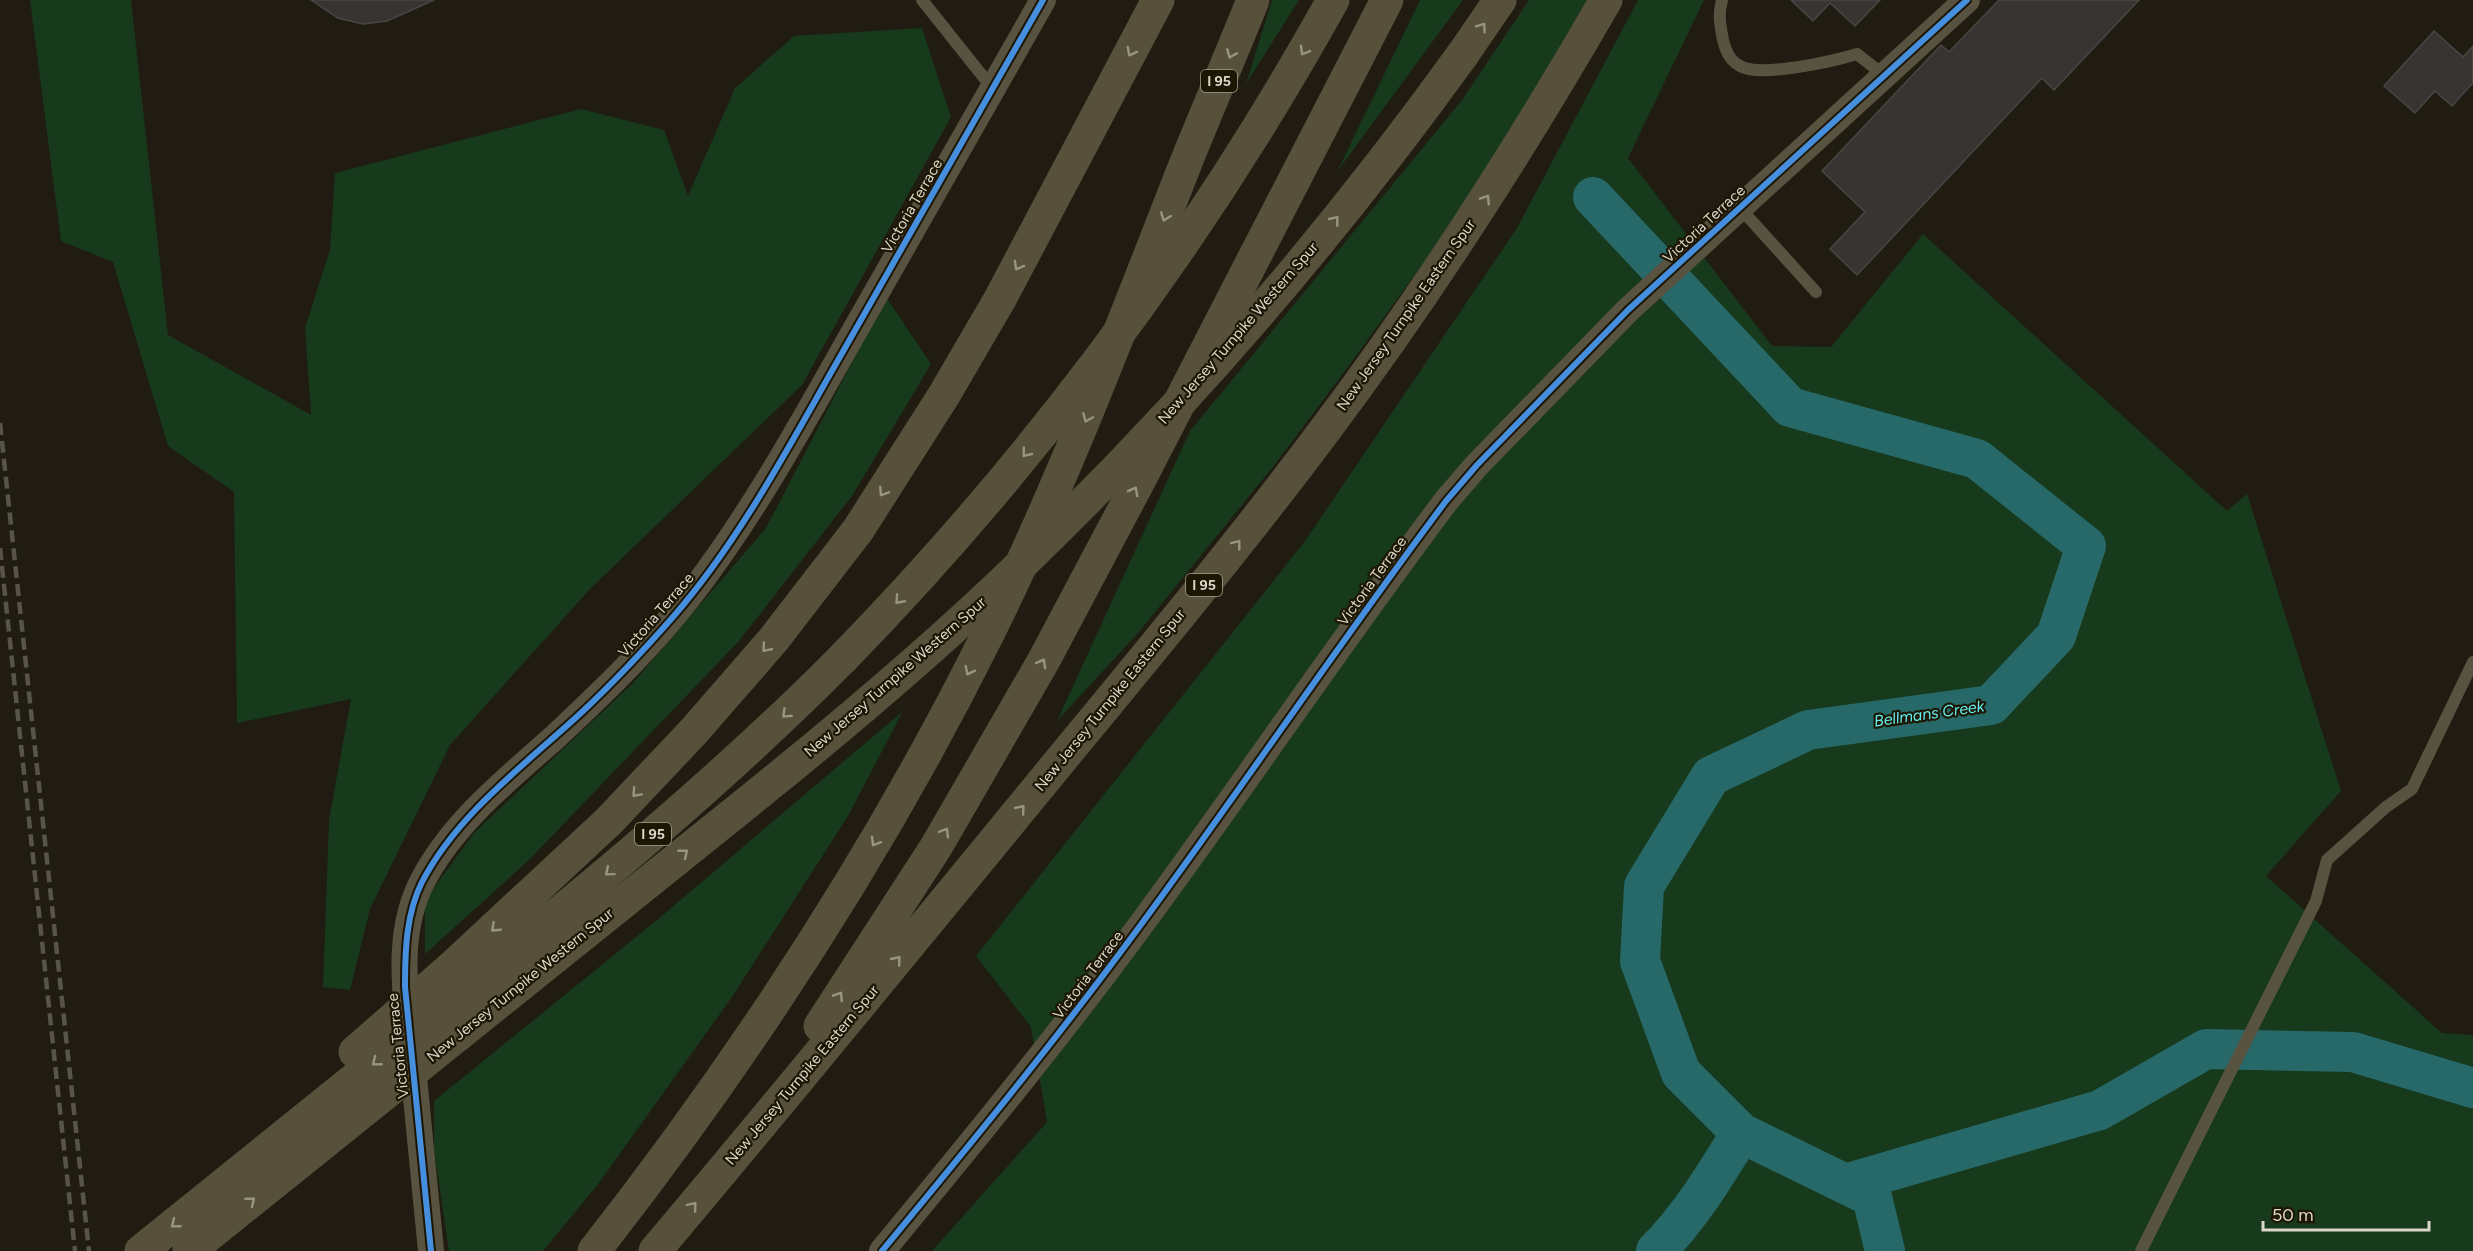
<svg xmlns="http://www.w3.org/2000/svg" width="2473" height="1251" font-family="Figtree,sans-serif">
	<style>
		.green { fill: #17391c }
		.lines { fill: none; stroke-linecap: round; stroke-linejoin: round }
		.river { stroke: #276968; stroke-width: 40 }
		.building { fill: #373432; stroke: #494645; stroke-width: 1.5 }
		.service { stroke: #585240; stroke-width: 12 }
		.minor { stroke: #585240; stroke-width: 26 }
		.motorway { stroke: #57503a; stroke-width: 33 }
		.rail { stroke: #585447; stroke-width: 4.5; stroke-dasharray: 12 6; stroke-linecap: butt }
		.motorway-bridge { stroke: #57503a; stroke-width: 33 }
		.cycleway-casing { stroke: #1d1604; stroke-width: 10 }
		.cycleway { stroke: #468fdf; stroke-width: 6 }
		.oneway { stroke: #9a9482 }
		.labels { text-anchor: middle; stroke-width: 4.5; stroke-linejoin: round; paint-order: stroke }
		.shield { fill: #1d1604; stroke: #a39d8f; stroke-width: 1.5 }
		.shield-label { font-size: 14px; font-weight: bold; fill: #dcd7cb }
		.street-label { font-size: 15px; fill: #dcd7cb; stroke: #1d1604 }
		.water-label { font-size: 16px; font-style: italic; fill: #61ebeb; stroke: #1d1604 }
	</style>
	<rect width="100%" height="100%" fill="#201c12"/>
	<path class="green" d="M30 0H131L168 335 311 415 305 328 330 250 335 173 581 109 664 130 688 196 735 88 794 36 922 28 951 117 802 385 590 589 450 745 370 909 350 990 323 987 329 820 351 699 237 723 234 492 168 446 113 262 61 241Z
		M1272 0H1299L1246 84Z
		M1420 0H1463L1337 172Z
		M1529 0H1594L1487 175 1356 356 1276 463 1138 633 1057 721 1190 431 1462 100Z
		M1638 0H1704L1628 158 1772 346 1831 347 1923 234 2227 511 2247 494 2341 791 2266 876 2442 1033 2473 1035V1251H932L1047 1122 1031 1027 976 956 1305 541 1517 228Z
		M886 297 931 364 852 496 739 641 529 860 425 954V900L474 833 632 684 766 528Z
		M903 711 848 816 732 997 599 1183 543 1251H449L434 1149V1101L657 920Z"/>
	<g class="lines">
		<path class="river" d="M1593 197 1790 407 1977 459 2086 546 2056 636 1991 705 1808 730 1711 776 1644 886 1640 961 1681 1073 1741 1133 1872 1197 1885 1251
			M1845 1184 2100 1110 2206 1049 2353 1052 2473 1088
			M1656 1251C1690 1217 1716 1174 1741 1133"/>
	</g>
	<path class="building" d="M311 0H434L387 21 363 24 338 18Z
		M1791 0H1880L1855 26 1830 3 1813 21Z
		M1999 0H2139L2054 90 2042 78 1857 275 1830 249 1865 212 1822 171 1941 45 1949 52Z
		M2434 31 2463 57 2473 46V83L2452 106 2435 91 2415 113 2384 86Z"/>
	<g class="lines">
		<path class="service" d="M922 0 993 89
			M1722 0C1718 15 1720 24 1723 40 1726 51 1729 60 1740 66 1760 78 1834 61 1857 54L1885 76
			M1740 208 1816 292
			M2141 1251 2316 901 2327 860 2386 807 2412 789 2473 662"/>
		<path class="minor" d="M408 1021C403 975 400 925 422 882 452 823 507 780 555 737 603 692 651 646 691 594 754 512 803 422 854 332 917 222 980 111 1043 0
			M412 1057 431 1251
			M882 1251C969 1146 1056 1040 1137 930 1242 788 1340 642 1446 501L1477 465 1628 310 1967 0"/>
		<path class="motorway" d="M1463 54 1500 0
			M451 968 609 821 694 731 774 639 858 530 944 395 1000 299 1158 0
			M454 999C588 890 721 781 843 658
			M820 1026 936 847 1044 660 1140 479 1387 0
			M458 1035 759 793
			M594 1251C745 1058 880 852 989 632 1064 480 1123 323 1185 165 1207 110 1231 55 1253 0
			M655 1251C781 1102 904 951 1028 800 1128 678 1230 557 1325 430 1428 293 1520 149 1606 0"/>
		<path class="rail" d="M0 423 89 1251
			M0 548 75 1251"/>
		<path class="motorway-bridge" d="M843 658C1035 461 1199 241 1333 0
			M759 793C852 718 944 640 1030 556 1189 402 1334 233 1463 54
			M355 1052 451 968
			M141 1251 454 999
			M189 1251 458 1035"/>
		<g class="cycleway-casing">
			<path id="cycleway" d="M431 1251 405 987C405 951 406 914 422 882 458 813 526 764 582 712 614 682 644 650 673 617 741 539 790 444 841 355 909 236 976 118 1043 0
				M882 1251C969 1146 1056 1040 1137 930 1242 788 1340 642 1446 501L1477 465 1628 310 1967 0"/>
		</g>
		<use href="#cycleway" class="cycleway"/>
	</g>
	<defs><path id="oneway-chevron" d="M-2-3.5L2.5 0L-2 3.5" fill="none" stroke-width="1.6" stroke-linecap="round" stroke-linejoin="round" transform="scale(1.5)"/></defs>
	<g class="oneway">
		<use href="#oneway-chevron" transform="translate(1482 27) rotate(-55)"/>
		<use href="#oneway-chevron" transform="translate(1304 51) rotate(120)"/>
		<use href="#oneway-chevron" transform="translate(1131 52) rotate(118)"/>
		<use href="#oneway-chevron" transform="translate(1231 54) rotate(112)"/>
		<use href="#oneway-chevron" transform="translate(1486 199) rotate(-57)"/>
		<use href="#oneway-chevron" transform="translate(1165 217) rotate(111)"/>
		<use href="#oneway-chevron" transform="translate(1335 220) rotate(-51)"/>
		<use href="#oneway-chevron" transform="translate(1018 266) rotate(119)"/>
		<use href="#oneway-chevron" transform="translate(1087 418) rotate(113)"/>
		<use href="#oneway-chevron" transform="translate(1026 453) rotate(129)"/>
		<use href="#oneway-chevron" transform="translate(1134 491) rotate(-62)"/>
		<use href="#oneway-chevron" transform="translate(883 492) rotate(123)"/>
		<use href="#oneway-chevron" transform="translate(1237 544) rotate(-52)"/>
		<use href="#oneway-chevron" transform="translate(899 600) rotate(132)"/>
		<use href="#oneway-chevron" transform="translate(766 648) rotate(130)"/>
		<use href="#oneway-chevron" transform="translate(1042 663) rotate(-61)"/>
		<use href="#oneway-chevron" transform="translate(969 671) rotate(117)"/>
		<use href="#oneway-chevron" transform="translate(786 714) rotate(136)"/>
		<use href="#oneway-chevron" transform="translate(636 793) rotate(133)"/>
		<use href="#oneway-chevron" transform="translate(1021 809) rotate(-51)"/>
		<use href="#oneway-chevron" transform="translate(945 832) rotate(-59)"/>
		<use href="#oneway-chevron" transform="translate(875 842) rotate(120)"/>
		<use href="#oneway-chevron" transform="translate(684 853) rotate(-39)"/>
		<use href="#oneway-chevron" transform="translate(609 872) rotate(140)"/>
		<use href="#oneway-chevron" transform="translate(495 928) rotate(137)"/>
		<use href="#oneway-chevron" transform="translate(897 960) rotate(-51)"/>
		<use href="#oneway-chevron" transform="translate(839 996) rotate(-57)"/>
		<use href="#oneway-chevron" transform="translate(376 1062) rotate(141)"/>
		<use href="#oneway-chevron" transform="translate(251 1201) rotate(-39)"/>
		<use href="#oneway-chevron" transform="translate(693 1206) rotate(-50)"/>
		<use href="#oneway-chevron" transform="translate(175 1224) rotate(141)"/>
	</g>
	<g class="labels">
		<g class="shield">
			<rect x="1201" y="70" width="36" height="22" rx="4.5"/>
			<rect x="1186" y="574" width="36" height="22" rx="4.5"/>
			<rect x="635" y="823" width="36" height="22" rx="4.5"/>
		</g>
		<g class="shield-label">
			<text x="1219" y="86">I 95</text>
			<text x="1204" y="590">I 95</text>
			<text x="653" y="839">I 95</text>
		</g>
		<g class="street-label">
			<text transform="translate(912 206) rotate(-60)" y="5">Victoria Terrace</text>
			<text transform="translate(1704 224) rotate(-43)" y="5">Victoria Terrace</text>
			<text transform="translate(1406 315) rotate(-55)" y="5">New Jersey Turnpike Eastern Spur</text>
			<text transform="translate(1238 333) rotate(-49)" y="5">New Jersey Turnpike Western Spur</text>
			<text transform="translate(1372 581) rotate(-54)" y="5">Victoria Terrace</text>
			<text transform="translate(656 615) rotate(-49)" y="5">Victoria Terrace</text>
			<text transform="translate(895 677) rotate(-41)" y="5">New Jersey Turnpike Western Spur</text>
			<text transform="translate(1110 700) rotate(-51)" y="5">New Jersey Turnpike Eastern Spur</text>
			<text transform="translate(1088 975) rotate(-53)" y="5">Victoria Terrace</text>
			<text transform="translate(520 985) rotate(-39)" y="5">New Jersey Turnpike Western Spur</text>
			<text transform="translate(398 1046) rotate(-96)" y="5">Victoria Terrace</text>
			<text transform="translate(802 1075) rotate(-50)" y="5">New Jersey Turnpike Eastern Spur</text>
		</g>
		<g class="water-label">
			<text transform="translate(1929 713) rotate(-8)" y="6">Bellmans Creek</text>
		</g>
	</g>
	<path d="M2263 1221v9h166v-9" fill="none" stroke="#dcd7cb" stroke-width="3"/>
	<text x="2272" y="1221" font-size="18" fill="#dcd7cb" stroke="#1d1604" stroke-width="4.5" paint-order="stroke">50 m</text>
</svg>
